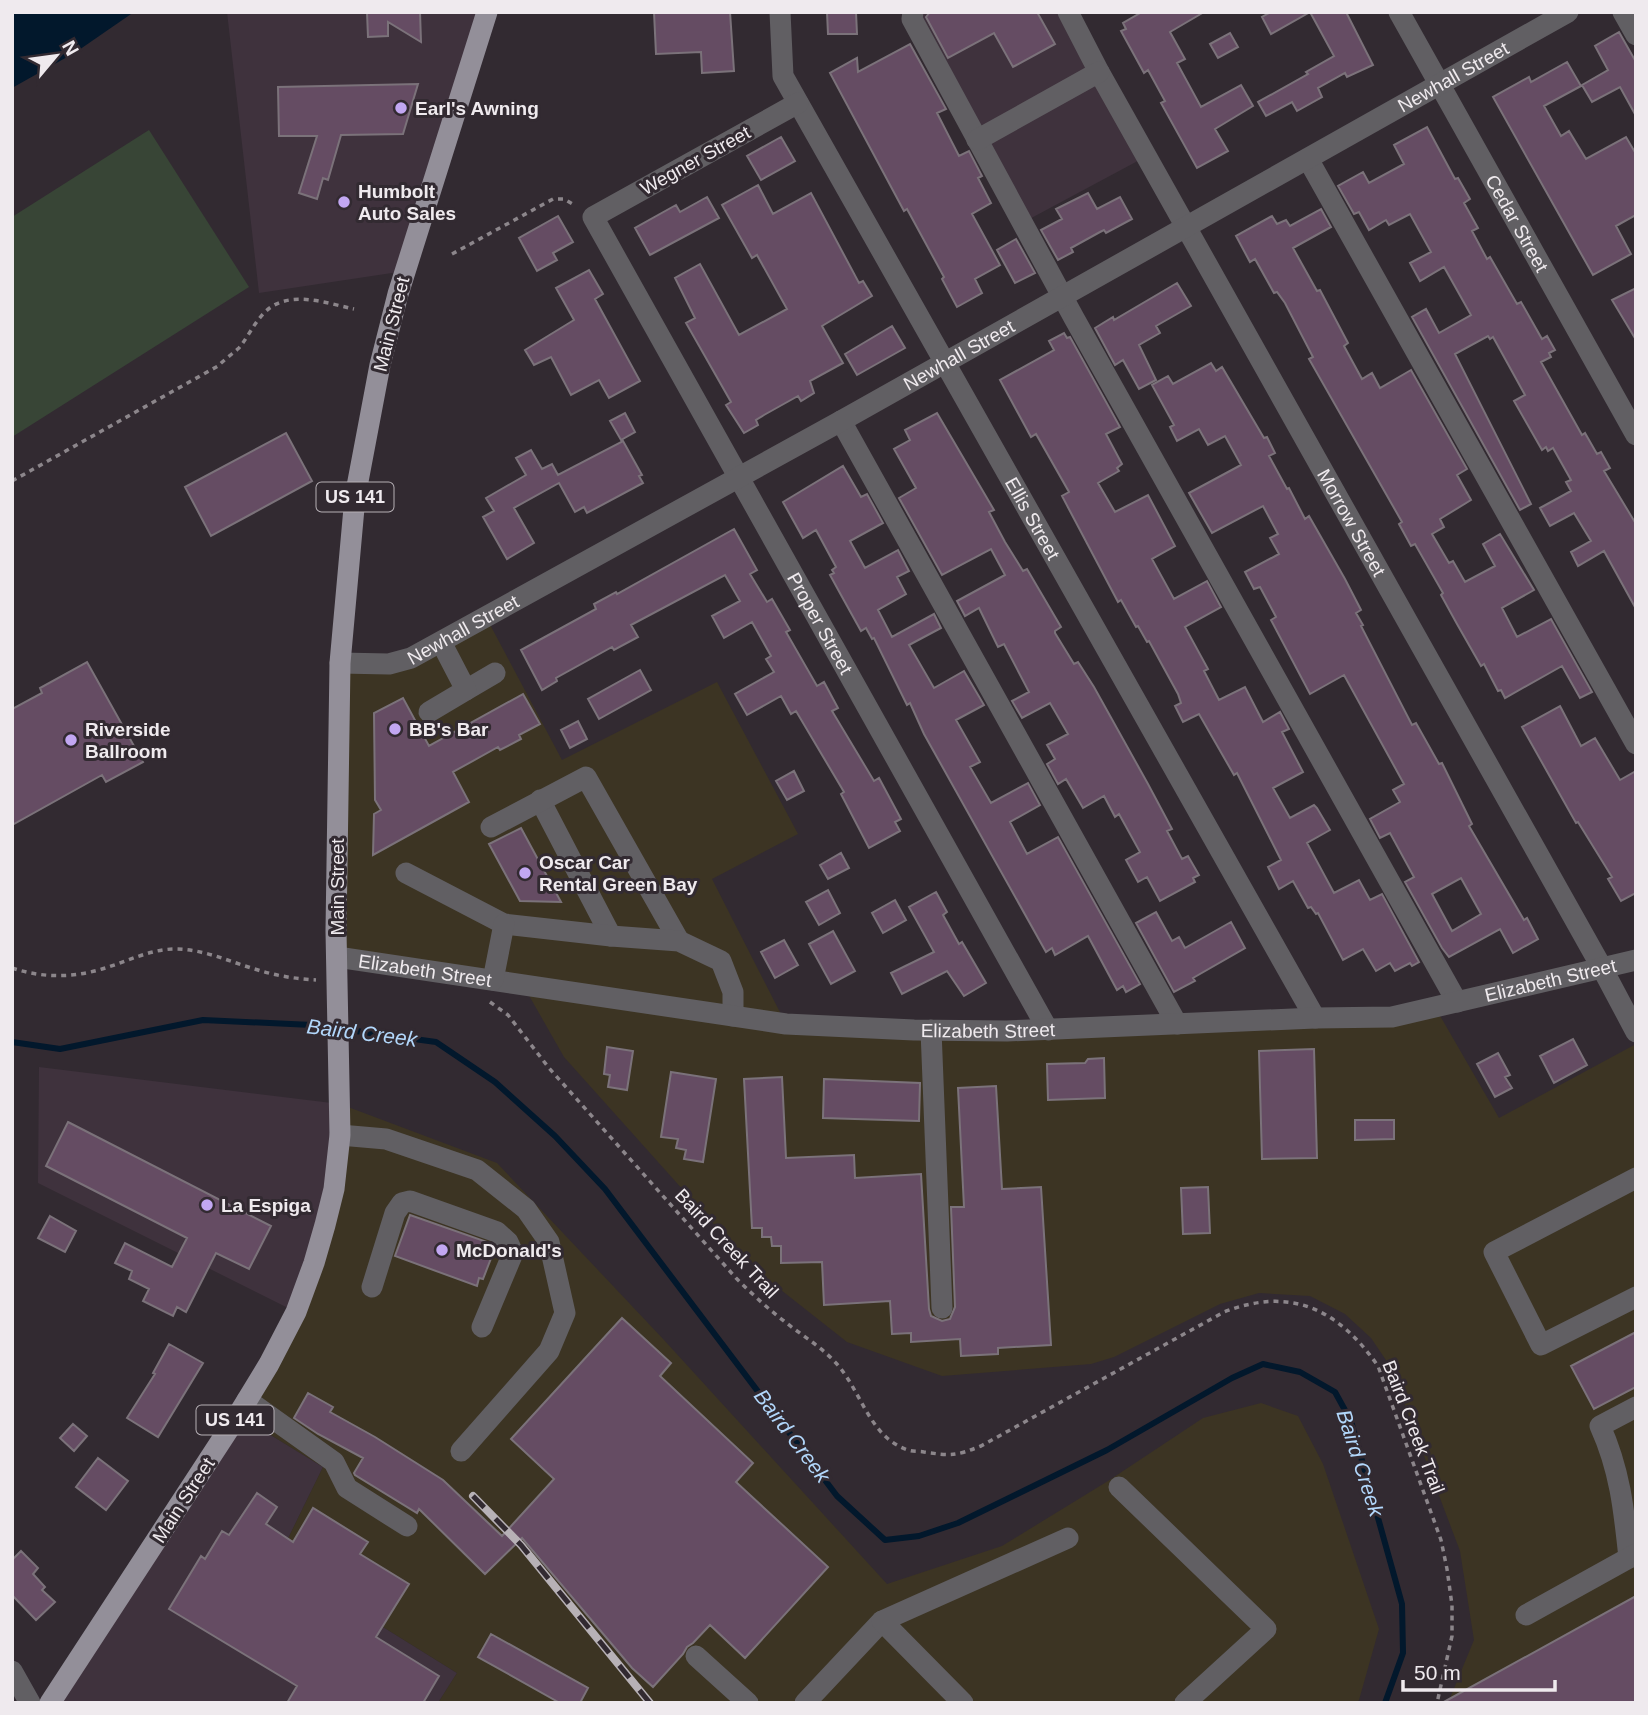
<svg xmlns="http://www.w3.org/2000/svg" width="1648" height="1715" font-family="Arial,sans-serif">
	<style>
		.built { fill: #3f323d }
		.industrial { fill: #3c3423 }
		.green { fill: #384536 }
		.water { fill: #02182c }
		.lines { fill: none; stroke-linecap: round; stroke-linejoin: round }
		.stream { stroke: #02182c; stroke-width: 6 }
		.building { fill: #654c63; stroke: #7b727a; stroke-width: 2; fill-rule: evenodd }
		.path { stroke: #8c868b; stroke-width: 3.5; stroke-dasharray: 5 5; stroke-linecap: butt }
		.minor { stroke: #615f63; stroke-width: 21 }
		.major { stroke: #938f99; stroke-width: 21 }
		.rail-casing { stroke: #b7b1b6; stroke-width: 8 }
		.rail { stroke: #322a31; stroke-width: 5; stroke-dasharray: 16; stroke-linecap: butt }
		.poi-dot { fill: #c2a7f2; stroke: #322a31; stroke-width: 2.5 }
		.labels { text-anchor: middle; stroke-width: 6; stroke-linejoin: round; paint-order: stroke }
		.shield { fill: #322a31; stroke: #b6b0b5; stroke-width: 2 }
		.shield-label { font-size: 18px; font-weight: bold; fill: #efeaee }
		.street-label { font-size: 19px; fill: #efeaee; stroke: #322a31 }
		.poi-label { font-size: 19px; font-weight: bold; fill: #efeaee; stroke: #322a31; text-anchor: start }
		.water-label { font-size: 21px; font-style: italic; fill: #b2d7fb; stroke: #322a31 }
	</style>
	<rect width="100%" height="100%" fill="#322a31"/>
	<path class="built" d="M227 12H487L405 271 259 293Z
		M904 12H1068L1147 156 1022 223Z
		M39 1067 340 1104V1135L296 1312 38 1183Z
		M238 1415 323 1467 277 1561 457 1673 438 1703H50Z"/>
	<path class="industrial" d="M486 617 562 760 717 682 798 834 712 879 786 1024 914 1030 1435 1007 1499 1118 1636 1044V1703H1448L1474 1640 1460 1551 1390 1366 1371 1338 1345 1314 1310 1296 1259 1293 1220 1304 1114 1357 1091 1364 942 1376 847 1342 753 1268 564 1057 523 985 337 957 340 663 389 664Z
		M340 1104 497 1163 664 1340 887 1584 1002 1546 1108 1481 1203 1418 1261 1403 1298 1416 1323 1464 1379 1629 1359 1700 1356 1703H438L457 1673 277 1561 323 1467 238 1415 314 1263Z"/>
	<path class="green" d="M149 130 249 287 12 437V217Z"/>
	<path class="water" d="M12 12H134L76 52 12 88Z"/>
	<g class="lines">
		<path class="stream" d="M12 1042 60 1049 203 1020 312 1025 436 1042 495 1082 555 1136 605 1189 837 1496 885 1540 919 1536 958 1523 1107 1450 1232 1378 1263 1364 1300 1372 1335 1392 1351 1421 1402 1604 1403 1653 1385 1703"/>
	</g>
	<path class="building" d="M367 12H420L421 42 388 22V36L368 37Z
		M654 12H730L734 71 702 73 701 52 656 54Z
		M827 12H856L857 34H828Z
		M930 12H1037L1055 44 1013 67 994 33 948 58 926 17Z
		M1142 12H1204L1170 32 1185 59 1177 63 1201 107 1241 85 1253 106 1215 129 1228 151 1197 168 1161 103 1165 101 1148 70 1144 73 1121 31 1126 29 1123 23Z
		M1271 12H1310L1271 34 1262 17Z
		M1310 12H1346L1373 65 1347 77 1345 73 1318 88 1322 97 1297 111 1292 102 1266 116 1258 102 1308 74 1306 72 1334 56Z
		M1619 32 1636 62V116L1620 87 1592 102 1582 85 1608 70 1595 46Z
		M1230 33 1238 47 1218 58 1210 44Z
		M910 44 946 109 937 113 959 156 969 151 982 176 978 178 991 203 972 214 1000 265 975 279 982 293 957 307 942 279 944 277 907 209 904 211 830 73 857 58 858 72Z
		M1567 62 1581 86 1544 106 1561 136 1569 131 1586 159 1626 137 1636 154V215L1616 226 1631 254 1593 275 1493 97 1529 77 1531 82Z
		M418 84 403 134 341 135 328 180 323 178 317 199 299 193 317 136H279L278 87Z
		M1427 127 1455 179 1458 178 1470 199 1464 203 1478 228 1472 231 1487 259 1490 257 1517 304 1521 302 1542 339 1547 336 1555 350 1549 353 1551 357 1541 362 1582 435 1585 433 1597 454 1601 452 1610 468 1604 471 1636 524V609L1604 551 1578 566 1571 552 1591 541 1574 513 1550 526 1540 508 1571 491 1566 482 1571 480 1553 448 1548 451 1546 447 1542 450 1514 401 1525 395 1493 337 1490 339 1488 336 1455 354 1531 504 1520 510 1412 317 1426 309 1439 333 1471 315 1444 267 1420 281 1410 263 1431 252 1410 214 1389 225 1386 220 1369 230 1359 212 1354 214 1338 186 1363 172 1369 183 1404 164 1394 145Z
		M781 137 795 161 761 180 747 156Z
		M758 185 773 214 811 193 859 283 863 281 872 296 822 326 843 363 810 381 814 393 801 401 798 396 764 415 756 420 758 425 744 433 726 405 731 402 686 323 695 318 675 278 700 264 739 335 787 309 757 255 752 258 722 205Z
		M1088 193 1097 209 1120 197 1132 219 1106 233 1104 230 1100 232 1071 248 1073 252 1058 260 1041 230 1062 219 1056 209Z
		M707 197 719 218 650 255 635 228 676 205 680 212Z
		M1321 209 1331 227 1293 248 1317 291 1320 290 1348 343 1344 346 1362 379 1372 373 1380 388 1411 370 1467 469 1457 475 1471 500 1440 519 1444 527 1432 534 1449 563 1453 561 1465 582 1495 566 1483 544 1500 534 1534 590 1502 608 1517 637 1551 619 1592 692 1580 698 1562 666 1505 698 1501 690 1498 691 1484 664 1481 666 1457 624 1441 595 1443 593 1415 544 1411 546 1399 524 1402 522 1309 359 1313 357 1285 303 1277 292 1274 293 1255 259 1250 262 1236 236 1272 216 1277 224 1286 220 1290 226Z
		M558 216 573 242 553 253 557 260 537 271 519 238Z
		M1016 239 1035 273 1015 283 997 250Z
		M589 270 603 294 595 299 640 381 609 398 599 380 571 395 551 357 534 365 525 350 574 320 556 288Z
		M1177 283 1191 306 1156 326 1160 333 1139 345 1156 380 1139 389 1123 360 1115 365 1095 328 1113 317 1114 320Z
		M1636 288V340L1612 300Z
		M892 326 905 348 857 375 845 354Z
		M1064 333 1067 338 1070 337 1120 427 1106 434 1122 464 1117 468 1119 471 1098 483 1115 512 1148 495 1175 546 1152 559 1174 599 1207 581 1221 607 1185 627 1208 669 1204 671 1219 700 1245 687 1263 722 1280 712 1289 729 1282 732 1303 772 1273 788 1290 818 1314 805 1317 808 1330 830 1307 843 1334 893 1359 880 1370 900 1382 894 1419 962 1412 966 1410 963 1395 971 1390 963 1376 971 1363 949 1343 960 1318 913 1316 914 1311 907 1308 908 1293 881 1279 889 1268 867 1281 860 1237 773 1234 775 1199 714 1183 722 1175 706 1181 703 1178 694 1149 641 1147 642 1138 626 1136 627 1121 600 1118 602 1062 496 1069 492 1036 434 1031 437 1000 380 1054 350 1049 341Z
		M1211 363 1216 371 1222 367 1264 438 1267 437 1275 453 1269 456 1287 489 1289 488 1305 519 1309 516 1345 579 1361 610 1356 613 1363 625 1361 626 1412 725 1416 723 1439 764 1442 763 1472 824 1469 826 1524 920 1527 918 1538 939 1513 953 1500 929 1449 957 1442 948 1405 882 1414 877 1390 833 1380 838 1370 819 1400 802 1393 790 1404 784 1344 675 1310 694 1271 620 1276 617 1260 587 1254 589 1245 572 1279 554 1270 538 1278 534 1263 506 1212 533 1189 493 1241 465 1225 436 1208 445 1199 429 1177 441 1170 427 1174 425 1152 385 1168 376 1173 384ZM1461 878 1481 914 1452 931 1432 894Z
		M625 413 635 432 621 440 610 421Z
		M937 413 994 510 989 512 1005 542 1023 571 1027 569 1061 627 1055 631V633L1074 664 1078 662 1094 687 1148 784 1172 829 1167 831 1182 859 1188 856 1199 875 1193 878 1195 882 1160 901 1147 877 1138 882 1126 860 1140 852 1119 814 1115 817 1104 796 1083 808 1066 779 1058 784 1047 764 1055 759 1047 745 1068 734 1050 703 1022 718 1012 701 1029 692 1004 644 998 647 979 608 965 616 957 601 1005 575 991 549 942 575 899 498 916 488 894 449 910 440 905 430Z
		M286 433 312 481 211 536 185 487Z
		M623 441 642 475 639 476 643 483 587 513 584 507 575 512 559 483 514 508 534 543 507 559 483 517 494 511 486 498 526 475 516 458 531 450 542 469 552 464 558 475Z
		M843 466 861 497 867 494 883 523 850 541 865 568 898 550 909 571 897 577 906 594 878 610 892 637 934 614 941 628 909 645 934 688 964 671 984 705 956 720 980 762 970 767 991 803 1028 783 1040 805 1010 822 1027 854 1058 837 1140 984 1126 992 1123 986 1117 990 1088 936 1055 955 1052 948 1046 952 924 734 910 703 907 705 874 638 872 639 866 628 861 631 841 595 830 575 834 573 832 570 836 567 816 530 803 538 783 502Z
		M734 529 757 570 750 574 767 602 772 599 790 630 786 632 817 686 824 682 838 708 832 711 874 781 879 778 901 819 895 822 900 831 869 848 841 794 844 792 796 711 791 714 781 696 747 715 735 694 774 672 766 659 771 656 752 622 724 638 712 616 740 601 725 575 631 625 638 637 614 650 612 647 556 678 557 681 542 690 521 650 596 609 594 604 616 592 617 594Z
		M87 662 143 762 106 782 102 775 12 825V709L42 693 40 688Z
		M640 670 651 690 599 719 588 699Z
		M523 694 540 724 519 735 521 739 500 750 498 747 453 772 469 802 373 855 374 814 381 810 375 800 374 713 403 698 429 746Z
		M1560 706 1581 746 1595 738 1620 780 1636 771V893L1621 901 1608 879 1612 877 1578 822 1576 823 1522 727Z
		M578 721 587 739 570 748 561 730Z
		M794 771 804 791 787 800 776 781Z
		M521 828 561 902 520 901 489 844Z
		M841 853 849 868 828 879 820 865Z
		M828 890 840 913 819 925 806 902Z
		M936 892 947 912 943 915 959 944 962 942 986 983 964 996 947 971 902 994 891 973 934 952 909 907Z
		M895 900 906 920 883 933 872 913Z
		M1156 912 1172 941 1179 937 1185 948 1231 922 1245 948 1193 978 1195 981 1174 992 1136 923Z
		M833 931 855 971 831 984 809 944Z
		M784 940 798 965 775 978 761 952Z
		M1573 1039 1587 1065 1554 1083 1540 1056Z
		M607 1047 633 1051 627 1090 608 1087 610 1075 604 1074Z
		M1314 1049 1317 1158 1262 1159 1259 1051Z
		M1498 1053 1510 1075 1505 1077 1512 1088 1495 1097 1477 1064Z
		M1104 1058 1105 1098 1048 1100 1047 1064 1085 1063 1088 1059Z
		M671 1072 716 1079 703 1162 684 1159 686 1150 676 1148 678 1139 661 1137Z
		M782 1077 786 1158 854 1155 855 1178 921 1174 929 1309 931 1316 942 1321 950 1319 955 1307 951 1207H964L958 1088 996 1086 1002 1189 1041 1187 1051 1345 998 1348V1354L961 1356 960 1339 911 1342V1333L892 1334 890 1301 824 1305 822 1262 781 1263V1246H772L771 1237H762V1228H752L744 1079Z
		M824 1079 920 1083 919 1121 823 1118Z
		M1355 1120H1394V1139L1355 1140Z
		M68 1122 271 1226 249 1269 216 1253 186 1312 177 1307 173 1316 143 1301 149 1289 129 1279 132 1271 115 1263 125 1243 172 1267 187 1238 46 1166Z
		M1208 1187 1210 1233 1183 1234 1181 1188Z
		M410 1215 490 1243 495 1248 483 1279 479 1278 477 1286 395 1256Z
		M50 1216 76 1231 65 1252 38 1238Z
		M622 1318 671 1363 660 1376 753 1463 736 1482 828 1567 745 1658 710 1625 693 1643 687 1647 683 1654 653 1687 632 1668 522 1538 485 1574 419 1509 417 1513 355 1475 354 1473 363 1458 318 1434 294 1418 308 1393 333 1407 330 1412 375 1437 443 1480 502 1536 554 1479 511 1439Z
		M1636 1332V1387L1594 1409 1571 1366Z
		M169 1344 203 1363 158 1437 127 1418 155 1374 153 1373Z
		M73 1424 87 1436 74 1451 60 1438Z
		M98 1458 128 1481 106 1510 76 1487Z
		M257 1493 277 1507 266 1524 293 1542 313 1508 368 1542 360 1554 409 1584 376 1637 439 1676 423 1703H287L297 1686 169 1609 201 1556 205 1559 222 1531 229 1535Z
		M21 1551 38 1568 33 1574 45 1587 42 1590 55 1602 36 1620 12 1595V1560Z
		M1636 1596V1703H1442Z
		M491 1634 588 1688 580 1703H560L478 1657Z"/>
	<g class="lines">
		<path class="path" d="M452 254 553 199H564L576 206
			M12 481 218 366C224 360 232 354 239 348 248 337 254 323 265 312 288 289 326 303 354 309
			M12 968C42 978 72 978 102 969 126 962 150 949 175 949 204 949 230 962 258 970 277 976 297 979 316 980
			M490 1002 508 1015 549 1068 736 1278C751 1293 767 1308 784 1321 801 1335 819 1345 834 1361 861 1388 868 1437 908 1450 913 1452 919 1451 924 1452 951 1456 956 1456 981 1446L1224 1312C1291 1286 1338 1309 1378 1366L1441 1540 1447 1569 1452 1605V1636L1437 1703"/>
		<g class="minor">
			<path id="s1" d="M780 12 783 76 1315 1018"/>
			<path d="M913 12 912 19 1074 318 1457 1002"/>
			<path id="s2" d="M1068 12 1099 72 1602 968 1636 1032"/>
			<path id="s3" d="M1399 12 1636 435"/>
			<path d="M1623 12 1636 35"/>
			<path id="s4" d="M798 103 593 217 1048 1030"/>
			<path d="M977 140 1099 72"/>
			<path d="M1308 159 1636 744"/>
			<path d="M841 421 1177 1024"/>
			<path id="s5" d="M340 663 389 664 411 658 841 421 1568 12"/>
			<path d="M466 690 495 673"/>
			<path d="M429 712 466 690 441 642"/>
			<path d="M540 800 611 936"/>
			<path d="M491 827 586 777 679 941"/>
			<path d="M406 873 504 924 611 936 679 941 721 961 733 992V1016"/>
			<path id="s6" d="M337 957 786 1024 914 1030 1007 1031 1315 1018 1392 1017 1636 960"/>
			<path d="M493 980 504 924"/>
			<path d="M931 1030 942 1308"/>
			<path d="M340 1135 386 1139 477 1170 526 1209 549 1242 565 1313 549 1351 461 1451"/>
			<path d="M1636 1178 1494 1252 1541 1345 1636 1297"/>
			<path d="M372 1287 395 1213 402 1203 410 1201 497 1232 508 1242 513 1253 482 1327"/>
			<path d="M247 1400 334 1462 347 1488 407 1526"/>
			<path d="M1119 1487 1266 1629 1185 1703"/>
			<path d="M1629 1558C1624 1510 1620 1470 1600 1426L1636 1407"/>
			<path d="M1526 1615 1636 1554"/>
			<path d="M696 1656 748 1703"/>
			<path d="M12 1671 30 1703"/>
			<path d="M805 1703 882 1621"/>
			<path d="M963 1703 882 1621 1068 1538"/>
		</g>
		<path class="major" d="M50 1703 238 1415 269 1364 296 1312 314 1263 325 1225 334 1189 340 1135 336 931 340 663 355 497 380 365 398 294 487 12"/>
		<g class="rail-casing">
			<path id="rail" d="M473 1496 521 1545 650 1703"/>
		</g>
		<use href="#rail" class="rail"/>
	</g>
	<g class="poi-dot">
		<circle cx="401" cy="108" r="7"/>
		<circle cx="344" cy="202" r="7"/>
		<circle cx="395" cy="729" r="7"/>
		<circle cx="71" cy="740" r="7"/>
		<circle cx="525" cy="873" r="7"/>
		<circle cx="207" cy="1205" r="7"/>
		<circle cx="442" cy="1250" r="7"/>
	</g>
	<g class="labels">
		<g class="shield">
			<rect x="316.5" y="482.5" width="77" height="29" rx="5"/>
			<rect x="196.5" y="1405.5" width="77" height="29" rx="5"/>
		</g>
		<g class="shield-label">
			<text x="355" y="503">US 141</text>
			<text x="235" y="1426">US 141</text>
		</g>
		<g class="street-label">
			<text dy="7" stroke="none"><textPath href="#s5" startOffset="1265">Newhall Street</textPath></text>
			<text transform="translate(695 160) rotate(-29)" y="7">Wegner Street</text>
			<text dy="7" stroke="none"><textPath href="#s3" startOffset="242">Cedar Street</textPath></text>
			<text transform="translate(391 324) rotate(-76)" y="7">Main Street</text>
			<text dy="7" stroke="none"><textPath href="#s5" startOffset="698">Newhall Street</textPath></text>
			<text dy="7" stroke="none"><textPath href="#s1" startOffset="572">Ellis Street</textPath></text>
			<text dy="7" stroke="none"><textPath href="#s2" startOffset="584">Morrow Street</textPath></text>
			<text dy="7" stroke="none"><textPath href="#s4" startOffset="700">Proper Street</textPath></text>
			<text dy="7" stroke="none"><textPath href="#s5" startOffset="131">Newhall Street</textPath></text>
			<text transform="translate(337 887) rotate(-90)" y="7">Main Street</text>
			<text dy="7" stroke="none"><textPath href="#s6" startOffset="89">Elizabeth Street</textPath></text>
			<text dy="7" stroke="none"><textPath href="#s6" startOffset="1223">Elizabeth Street</textPath></text>
			<text dy="7" stroke="none"><textPath href="#s6" startOffset="656">Elizabeth Street</textPath></text>
			<text transform="translate(727 1243) rotate(47)" y="7">Baird Creek Trail</text>
			<text transform="translate(1414 1427) rotate(69)" y="7">Baird Creek Trail</text>
			<text transform="translate(183 1500) rotate(-57)" y="7">Main Street</text>
		</g>
		<g class="poi-label">
			<text x="415" y="115">Earl's Awning</text>
			<text x="358" y="198">Humbolt<tspan x="358" dy="22">Auto Sales</tspan></text>
			<text x="85" y="736">Riverside<tspan x="85" dy="22">Ballroom</tspan></text>
			<text x="409" y="736">BB's Bar</text>
			<text x="539" y="869">Oscar Car<tspan x="539" dy="22">Rental Green Bay</tspan></text>
			<text x="221" y="1212">La Espiga</text>
			<text x="456" y="1257">McDonald's</text>
		</g>
		<g class="water-label">
			<text transform="translate(362 1033) rotate(7)" y="7">Baird Creek</text>
			<text transform="translate(792 1436) rotate(53)" y="7">Baird Creek</text>
			<text transform="translate(1360 1463) rotate(72)" y="7">Baird Creek</text>
		</g>
	</g>
	<rect width="1648" height="1715" fill="none" stroke="#efeaee" stroke-width="28"/>
	<g transform="translate(56 56) rotate(61)" stroke="#322a31" stroke-width="5" paint-order="stroke">
	<path d="M0-5L12 26L0 18L-12 26Z" fill="#efeaee"/>
	<text y="-10" font-size="19" font-weight="bold" text-anchor="middle" fill="#efeaee">N</text>
	</g>
	<path d="M1403 1680v10h152v-10" fill="none" stroke="#efeaee" stroke-width="3.5"/>
	<text x="1414" y="1680" font-size="21" fill="#efeaee" stroke="#322a31" stroke-width="5" paint-order="stroke">50 m</text>
</svg>
